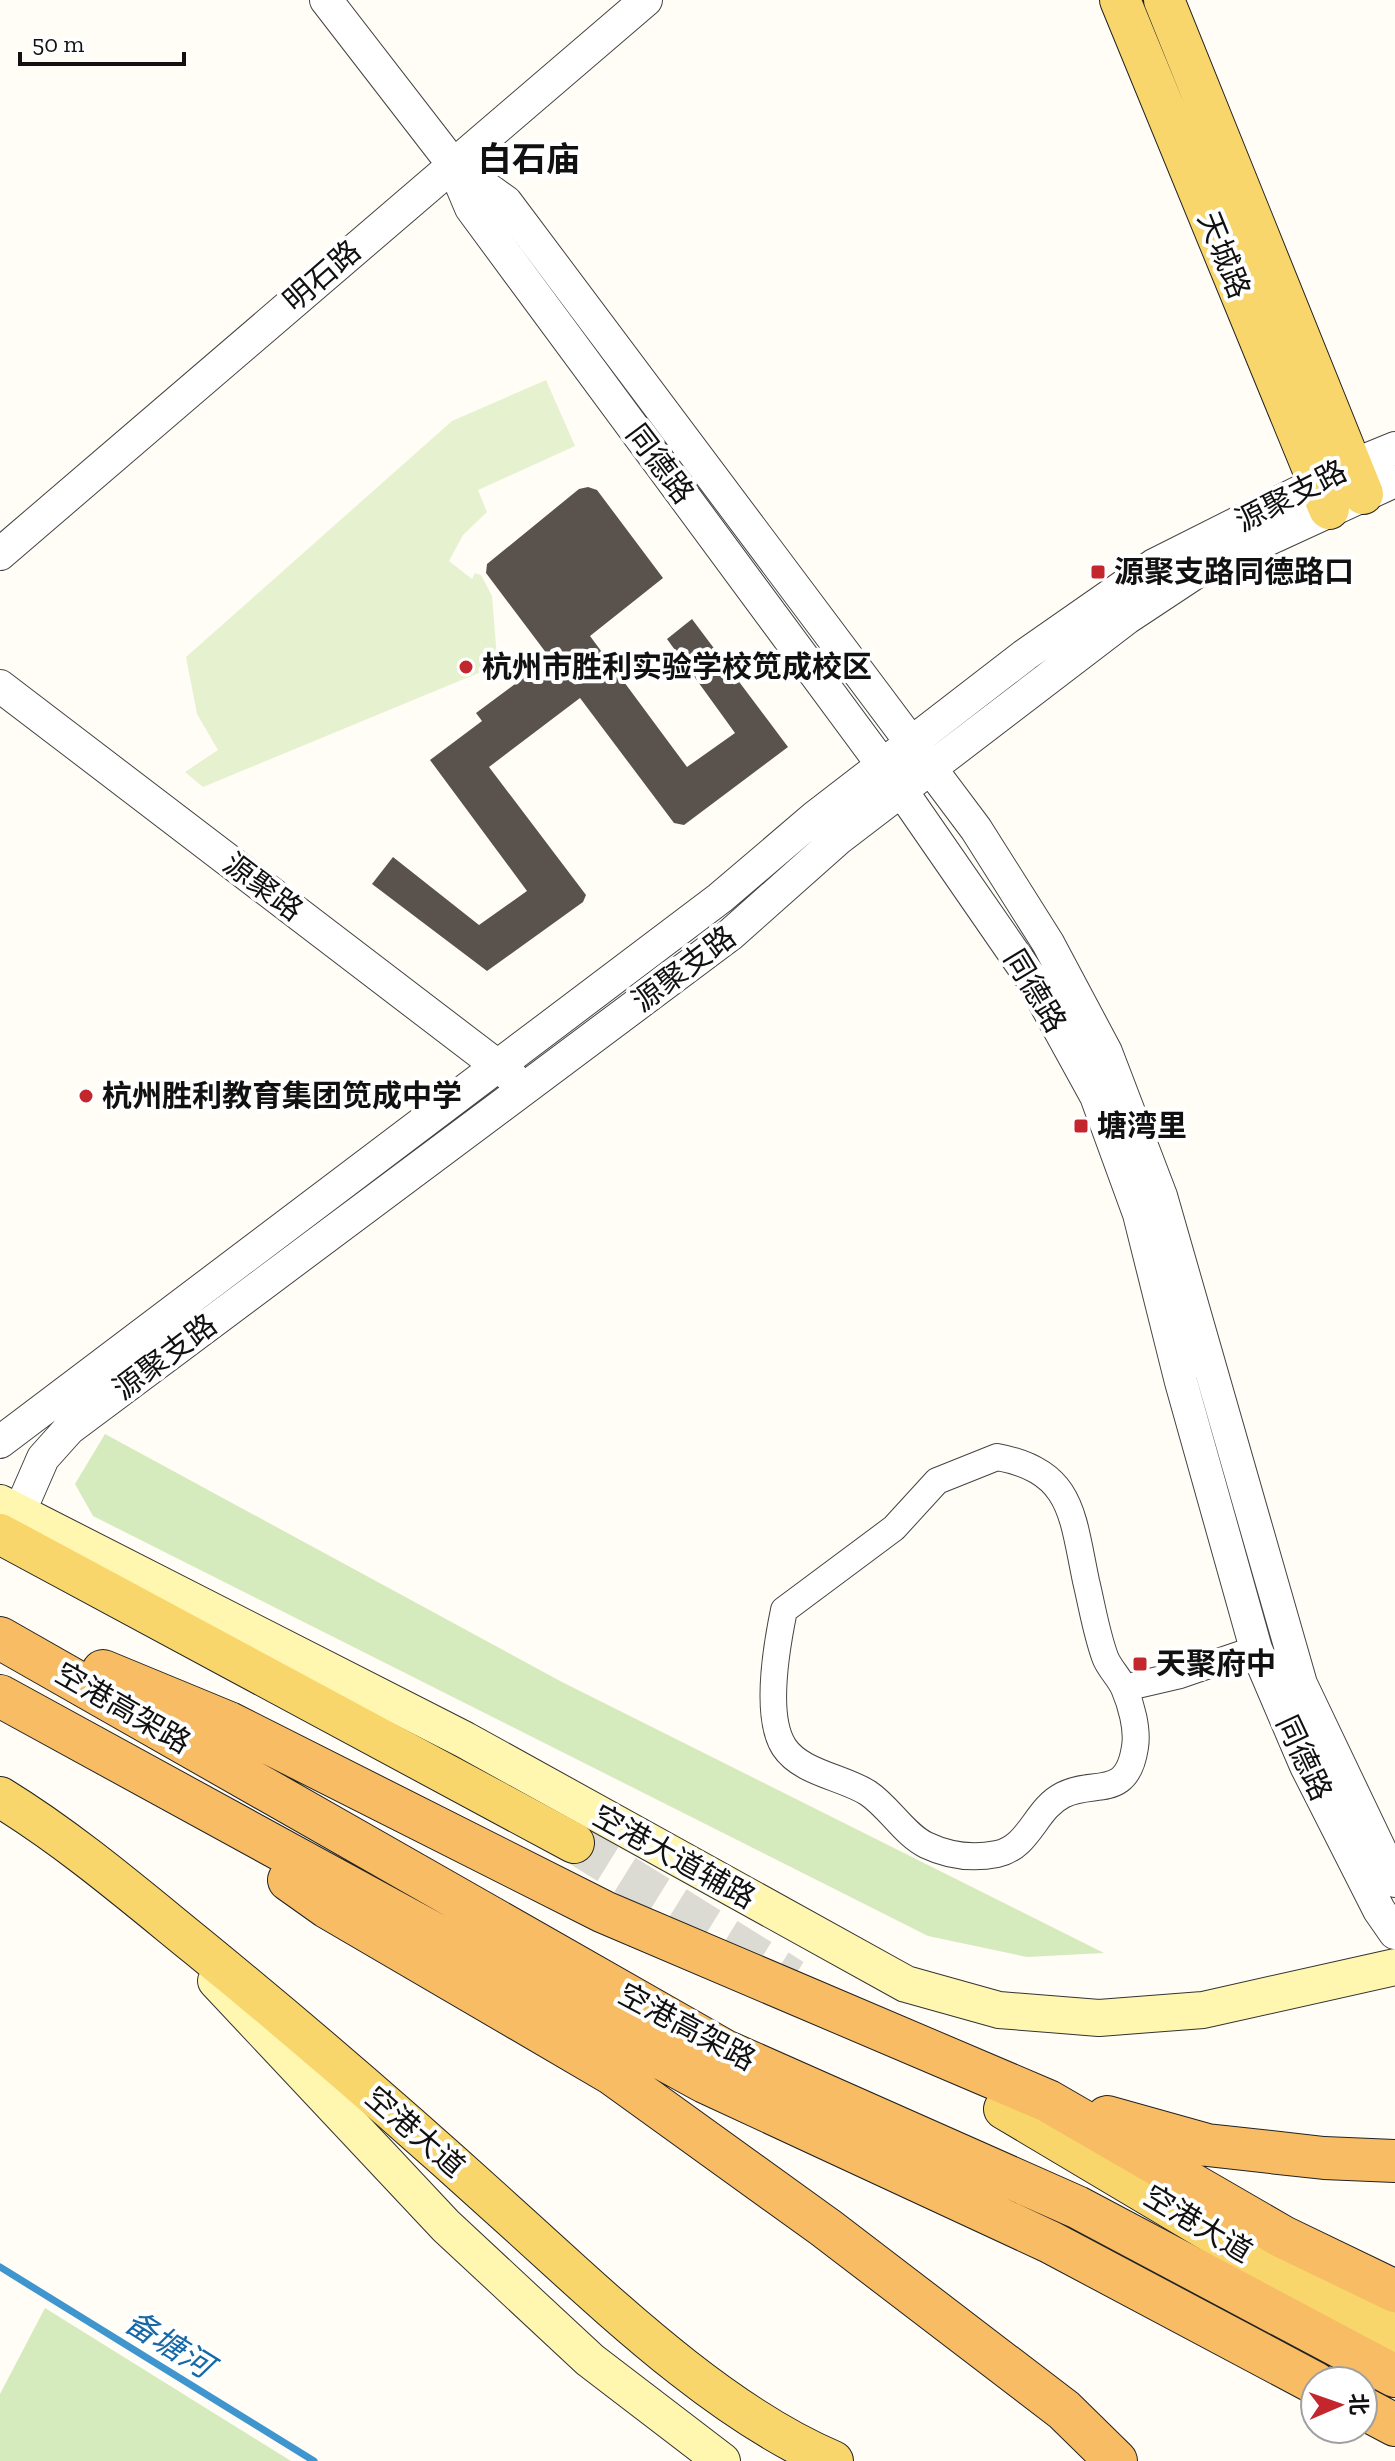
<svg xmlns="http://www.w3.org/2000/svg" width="1395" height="2461" font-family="'Zilla Slab','Noto Sans SC',serif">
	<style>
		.green { fill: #d5ebbd }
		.pitch { fill: #e6f2cf }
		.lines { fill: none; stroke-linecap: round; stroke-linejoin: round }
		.stream { stroke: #3f96cf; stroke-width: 7 }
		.building { fill: #5a524d }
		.primary-tunnel { stroke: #dbdad3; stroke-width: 40; stroke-dasharray: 40 20; stroke-linecap: butt }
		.minor-casing { stroke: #444; stroke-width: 28 }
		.tertiary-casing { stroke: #444; stroke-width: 34 }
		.secondary-casing { stroke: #333; stroke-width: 38 }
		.primary-casing { stroke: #222; stroke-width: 42 }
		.trunk-casing { stroke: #222; stroke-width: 44 }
		.minor { stroke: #fff; stroke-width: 26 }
		.tertiary { stroke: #fff; stroke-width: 32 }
		.secondary { stroke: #fff6b0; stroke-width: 36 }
		.primary { stroke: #f9d66b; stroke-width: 40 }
		.trunk { stroke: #f7bc64; stroke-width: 42 }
		.poi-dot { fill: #c4262e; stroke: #fff; stroke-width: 3 }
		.labels { text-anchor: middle; stroke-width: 8; stroke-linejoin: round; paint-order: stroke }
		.street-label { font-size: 30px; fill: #111; stroke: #fff }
		.poi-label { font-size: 30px; font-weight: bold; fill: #111; stroke: #fff; text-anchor: start }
		.water-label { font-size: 32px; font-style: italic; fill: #1768a6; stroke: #fff }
		.quarter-label { font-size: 34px; font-weight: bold; fill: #111; stroke: #fff }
	</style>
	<rect width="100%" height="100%" fill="#fffdf5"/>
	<path class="green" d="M105 1434 562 1682 1104 1953 1027 1957 928 1936 93 1516 75 1484Z
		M45 2308 291 2461H0V2394Z"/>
	<path class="pitch" d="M546 380 575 446 478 490 487 512 463 535 449 561 472 579 475 573 481 575 492 596 497 658 481 672 203 787 185 772 218 750 197 714 186 657 452 421Z"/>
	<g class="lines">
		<path class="stream" d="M0 2267 314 2461"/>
	</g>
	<path class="building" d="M588 487 597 490 663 578 590 636 687 767 735 733 667 639 692 619 788 747 684 825 674 823 580 698 489 767 586 895 583 902 487 971 372 884 393 857 479 925 527 891 430 760 482 721 476 713 550 658 486 573 487 564 579 489Z"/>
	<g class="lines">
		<path class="primary-tunnel" d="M574 1843 793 1979"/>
		<g class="minor-casing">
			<path id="minor" d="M997 1457C1073 1471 1072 1515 1086 1581 1092 1606 1096 1632 1105 1657 1109 1668 1119 1677 1124 1688 1131 1704 1138 1729 1135 1747 1127 1801 1094 1779 1063 1795 1035 1809 1030 1847 997 1854 972 1859 949 1856 926 1845 904 1834 889 1807 868 1793 843 1777 801 1773 784 1747 764 1716 777 1644 784 1610L894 1528 937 1481Z
				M1124 1688 1180 1675 1256 1649"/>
		</g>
		<g class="tertiary-casing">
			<path id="tertiary" d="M326 0 452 163 471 208 901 790 1031 978 1096 1096 1139 1214 1181 1382 1256 1649 1306 1766 1379 1910 1395 1933
				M452 163 506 202 976 829 1048 943 1106 1052 1161 1196 1301 1684 1395 1881
				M0 554 646 0
				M0 686 512 1077
				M0 1442 720 898 815 817 1025 655 1154 565 1351 466 1395 448
				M19 1513 43 1458 69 1429 730 935 838 839 1127 618 1195 573 1395 481"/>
		</g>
		<g class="secondary-casing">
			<path id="secondary" d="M0 1503 465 1740 906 1984 999 2010 1099 2018 1203 2010 1395 1967
				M216 1981 446 2226 590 2360 722 2461"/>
		</g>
		<g class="primary-casing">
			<path id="primary" d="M1120 0 1329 509
				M1164 0 1363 494
				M0 1534 574 1843
				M0 1797C70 1840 133 1894 197 1946 301 2031 403 2119 503 2210 599 2296 715 2411 833 2461
				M1004 2109 1246 2253 1395 2335"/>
		</g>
		<g class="trunk-casing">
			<path id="trunk" d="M0 1638 725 2051 1077 2207 1395 2376
				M103 1671 229 1723 604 1912 1048 2101 1283 2237 1395 2291
				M0 1696 705 2082 1050 2242 1315 2383
				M289 1880 327 1907 611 2073 826 2228 1064 2410 1116 2461
				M1107 2117 1207 2145 1324 2158 1395 2161
				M1363 2408 1395 2425"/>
		</g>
		<use href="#minor" class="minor"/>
		<use href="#tertiary" class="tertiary"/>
		<use href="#secondary" class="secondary"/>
		<use href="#primary" class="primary"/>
		<use href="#trunk" class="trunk"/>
	</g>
	<g class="poi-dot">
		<rect x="1090" y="564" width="16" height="16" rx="4"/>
		<circle cx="466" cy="667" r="8"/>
		<circle cx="86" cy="1096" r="8"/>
		<rect x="1073" y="1118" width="16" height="16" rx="4"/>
		<rect x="1132" y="1656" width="16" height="16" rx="4"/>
	</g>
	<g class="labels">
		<g class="street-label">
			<text transform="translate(1224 255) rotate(68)" y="10">天城路</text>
			<text transform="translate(322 276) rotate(-41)" y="10">明石路</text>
			<text transform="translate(660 464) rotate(53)" y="10">同德路</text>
			<text transform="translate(1291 496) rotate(-27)" y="10">源聚支路</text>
			<text transform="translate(263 887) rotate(37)" y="10">源聚路</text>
			<text transform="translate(684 969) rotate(-37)" y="10">源聚支路</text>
			<text transform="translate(1035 991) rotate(59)" y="10">同德路</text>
			<text transform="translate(165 1357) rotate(-37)" y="10">源聚支路</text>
			<text transform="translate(123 1708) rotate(30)" y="10">空港高架路</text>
			<text transform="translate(1304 1758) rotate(65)" y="10">同德路</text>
			<text transform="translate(674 1857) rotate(29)" y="10">空港大道辅路</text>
			<text transform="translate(687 2027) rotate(28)" y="10">空港高架路</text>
			<text transform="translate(415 2132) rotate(41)" y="10">空港大道</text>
			<text transform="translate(1198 2224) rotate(31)" y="10">空港大道</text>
		</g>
		<g class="poi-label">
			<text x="1114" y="582">源聚支路同德路口</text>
			<text x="482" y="677">杭州市胜利实验学校笕成校区</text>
			<text x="102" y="1106">杭州胜利教育集团笕成中学</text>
			<text x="1097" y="1136">塘湾里</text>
			<text x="1156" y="1674">天聚府中</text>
		</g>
		<g class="water-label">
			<text transform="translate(169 2344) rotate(32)" y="11">备塘河</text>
		</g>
		<g class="quarter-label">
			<text x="529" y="171">白石庙</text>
		</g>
	</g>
	<g transform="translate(1339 2405) rotate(88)"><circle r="38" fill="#ffffff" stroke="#a0a0a0" stroke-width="2"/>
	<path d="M0-6L14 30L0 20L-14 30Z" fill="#c4262e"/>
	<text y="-12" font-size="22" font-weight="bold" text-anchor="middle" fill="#111111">北</text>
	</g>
	<path d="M20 52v12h164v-12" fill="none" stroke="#111111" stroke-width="4"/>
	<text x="32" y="52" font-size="24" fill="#111111" stroke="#ffffff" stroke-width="6" paint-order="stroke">50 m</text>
</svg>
